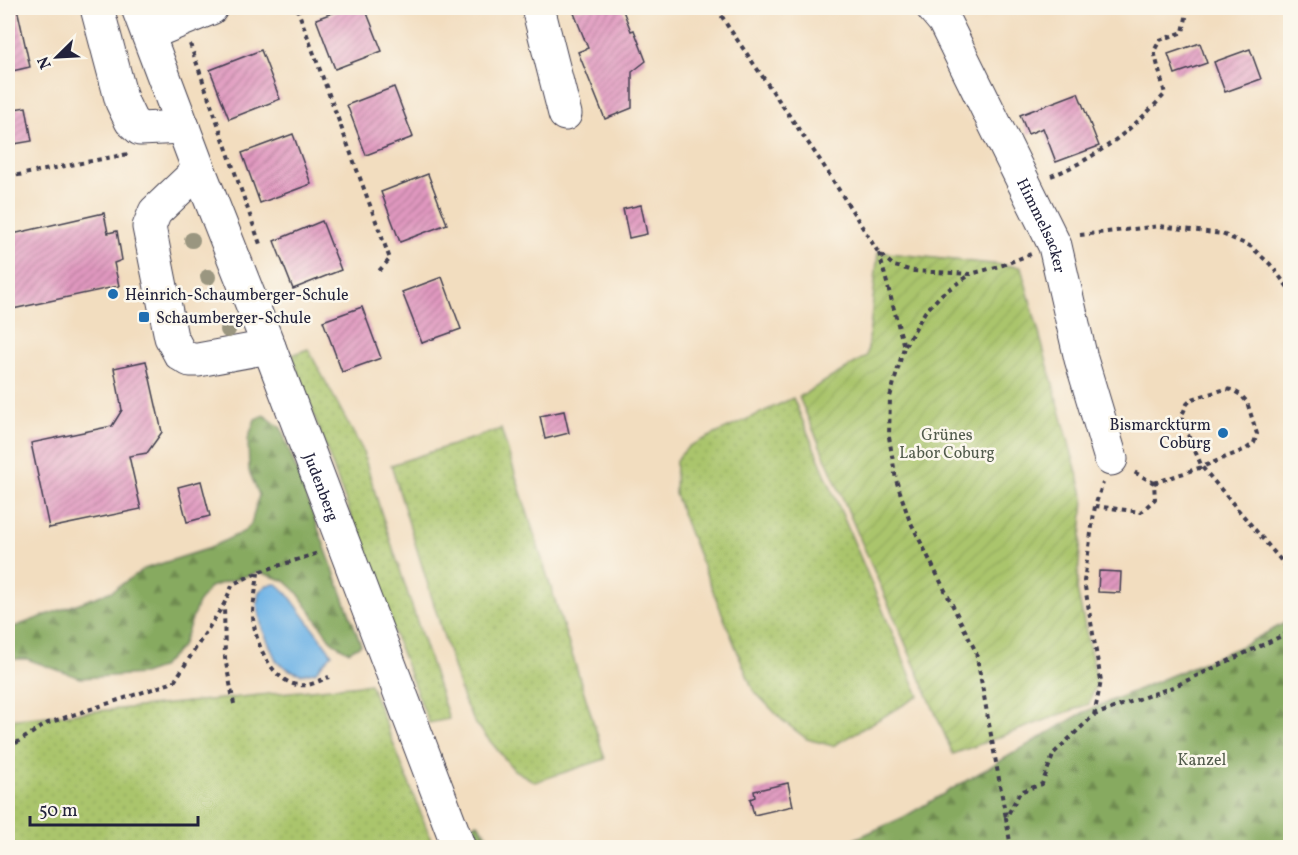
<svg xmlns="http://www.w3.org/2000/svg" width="1298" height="855" font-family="Vollkorn,serif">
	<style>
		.grass { fill: url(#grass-dots); stroke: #667454; stroke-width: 1.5 }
		.forest { fill: url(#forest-firs); stroke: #54664e; stroke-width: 1.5 }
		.garden { fill: url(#garden-furrows); stroke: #667454; stroke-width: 1.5 }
		.water { fill: #70b4e6; stroke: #496b90; stroke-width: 1.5 }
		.building { fill: url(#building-hatch) }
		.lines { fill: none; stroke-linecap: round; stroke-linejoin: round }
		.minor-casing { stroke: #413e4f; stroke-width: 35 }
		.path { stroke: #413e4f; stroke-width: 4; stroke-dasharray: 4.5 4.5; stroke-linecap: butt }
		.minor { stroke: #fff; stroke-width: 33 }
		.tree { fill: #9a9680 }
		.poi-dot { fill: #1f6fb2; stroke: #fbf7ec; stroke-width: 2 }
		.labels { text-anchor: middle; stroke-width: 5; stroke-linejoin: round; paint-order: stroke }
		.street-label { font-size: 16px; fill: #22223b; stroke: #fbf7ec }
		.poi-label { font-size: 16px; fill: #22223b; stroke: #fbf7ec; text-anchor: start }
		.park-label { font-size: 16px; fill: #525b4c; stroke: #fbf7ec }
	</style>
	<defs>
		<pattern id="grass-dots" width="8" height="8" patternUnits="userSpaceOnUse" patternTransform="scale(1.5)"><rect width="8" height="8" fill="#aac56c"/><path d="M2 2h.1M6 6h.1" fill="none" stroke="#92a95e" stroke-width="1.8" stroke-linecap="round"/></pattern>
		<pattern id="forest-firs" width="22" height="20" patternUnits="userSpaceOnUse" patternTransform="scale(1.5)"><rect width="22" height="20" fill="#87aa60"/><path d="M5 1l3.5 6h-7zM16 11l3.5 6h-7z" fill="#6e8a50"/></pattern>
		<pattern id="garden-furrows" width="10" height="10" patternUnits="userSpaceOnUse" patternTransform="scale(1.5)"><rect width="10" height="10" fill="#aac56c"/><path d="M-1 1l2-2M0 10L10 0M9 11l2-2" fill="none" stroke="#92a95e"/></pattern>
		<pattern id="building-hatch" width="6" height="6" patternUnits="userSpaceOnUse" patternTransform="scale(1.5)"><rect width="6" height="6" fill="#e098bf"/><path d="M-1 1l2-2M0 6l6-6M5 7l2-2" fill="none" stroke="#b57c9c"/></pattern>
	</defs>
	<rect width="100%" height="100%" fill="#fbf7ec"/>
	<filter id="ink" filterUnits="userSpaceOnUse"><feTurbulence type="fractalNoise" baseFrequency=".0167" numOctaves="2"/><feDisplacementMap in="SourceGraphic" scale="12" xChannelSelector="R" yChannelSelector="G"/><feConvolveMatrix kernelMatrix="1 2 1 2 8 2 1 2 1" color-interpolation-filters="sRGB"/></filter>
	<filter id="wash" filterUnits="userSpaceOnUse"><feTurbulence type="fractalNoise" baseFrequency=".008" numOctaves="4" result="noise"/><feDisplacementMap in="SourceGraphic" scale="24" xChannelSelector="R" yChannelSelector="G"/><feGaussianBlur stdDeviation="1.35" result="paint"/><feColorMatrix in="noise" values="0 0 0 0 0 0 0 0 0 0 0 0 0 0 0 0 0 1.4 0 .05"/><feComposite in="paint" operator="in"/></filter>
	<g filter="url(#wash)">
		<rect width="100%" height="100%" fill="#f2ddbf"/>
		<path class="grass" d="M308 349 362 449 380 509 449 719 429 723 401 652 292 355Z
			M793 398 919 696 833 746 807 739 782 720 753 690 688 529 675 494 676 460 689 446Z
			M501 429 605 759 535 782 514 770 475 723 463 699 391 465Z
			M370 684 434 847H8V720Z"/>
		<path class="forest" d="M264 415 281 428 361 645 349 652 332 642 297 592 285 581 259 572 210 587 198 603 182 646 160 668 143 674 80 678 27 659H8V629L112 591 144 569 207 549 243 532 251 524 259 495 249 471 248 439 255 419Z
			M1290 620V847H837L904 817 1084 712 1242 646Z
			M478 823 496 847H474L466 828Z"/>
		<path class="garden" d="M878 252 1021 267 1084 498 1077 590 1097 682 1089 704 953 754 799 397 867 356Z"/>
		<path class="water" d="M277 584 287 593 332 654 315 672 301 674 290 670 277 662 262 628 257 604 259 592 267 585Z"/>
		<g id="blocks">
			<path class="building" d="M8 8H17L30 67 8 72Z
				M346 8H365L382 51 335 69 316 19Z
				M572 8H622L631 31 634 30 646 61 632 72V108L605 119 578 52 588 48Z
				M1200 43 1207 63 1175 74 1168 54Z
				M1250 49 1261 79 1225 92 1214 62Z
				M261 50 280 99 229 119 210 70Z
				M394 87 413 137 366 155 347 105Z
				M1078 93 1099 146 1056 162 1043 128 1028 134 1020 115Z
				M26 107 32 141 8 145V110Z
				M293 134 311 184 260 203 242 153Z
				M428 174 447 224 400 242 381 192Z
				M641 205 647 234 629 238 623 209Z
				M104 213 108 233 117 231 122 260 114 263 119 286 8 310V235Z
				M322 221 341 270 293 289 274 241Z
				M442 277 461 329 422 343 402 292Z
				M362 307 381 358 342 372 323 321Z
				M146 361 162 432 147 453 129 456 141 509 49 528 31 443 112 426 122 410 114 368Z
				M564 411 569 433 545 439 540 416Z
				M201 481 210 516 187 522 178 487Z
				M1099 571 1121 572 1120 593 1098 592Z
				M788 783 793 806 754 815 750 799 755 797 754 791Z"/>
		</g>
	</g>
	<g filter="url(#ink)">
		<use href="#blocks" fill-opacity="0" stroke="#413e4f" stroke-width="1.5"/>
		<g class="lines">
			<g class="minor-casing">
				<g id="minor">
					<path d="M97 8 122 102 131 121 140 129 183 127"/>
					<path id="s1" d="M138 8 199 170 269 347 459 848"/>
					<path d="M538 8 565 114"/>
					<path id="s2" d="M933 8 944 21 1055 246 1081 359 1111 459"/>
					<path d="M148 34 211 8"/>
					<path d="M199 170 155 212 149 227 171 337 180 354 190 360H198L269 347"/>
				</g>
			</g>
			<path class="path" d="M297 8 390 259 377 273
				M717 8 727 25 822 163 878 252 894 266 914 271 971 274 1003 265 1031 254
				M190 44 261 247
				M1051 176C1096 159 1133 129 1165 94L1154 51 1160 40 1183 32 1188 8
				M8 177 128 154
				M1080 235 1160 226 1222 234 1250 246 1270 264 1290 290
				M879 253 904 347 890 397 889 437 896 480 909 519 976 652 1006 818
				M905 346 925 312 942 294 971 274
				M1154 483 1202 467 1246 449 1254 443 1257 434 1247 402 1241 395 1232 390 1226 389 1192 399 1187 404 1183 413 1182 421 1202 467 1290 571
				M1095 506 1141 512 1155 499 1154 483 1134 472
				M258 572C257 586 253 601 253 614 253 641 274 690 307 685 314 684 323 679 329 677
				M234 704 225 658 224 604 233 584 259 572 318 553
				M1094 715 1101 681 1084 581 1095 506 1103 483
				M8 748 48 723 174 682 224 604
				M1011 848 1006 818 1020 792 1042 784 1054 753 1094 715 1173 687 1290 632"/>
			<use href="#minor" class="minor"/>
		</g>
		<g class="tree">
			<circle cx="192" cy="240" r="8"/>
			<circle cx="208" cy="277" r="8"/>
			<circle cx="228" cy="330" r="8"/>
		</g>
	</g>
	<g class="poi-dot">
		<circle cx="113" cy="294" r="6"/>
		<rect x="138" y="311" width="12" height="12" rx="3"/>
		<circle cx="1223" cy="433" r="6"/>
	</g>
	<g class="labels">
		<g class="street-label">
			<text dy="6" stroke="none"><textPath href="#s2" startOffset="244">Himmelsacker</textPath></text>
			<text dy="6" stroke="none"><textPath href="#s1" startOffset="513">Judenberg</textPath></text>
		</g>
		<g class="poi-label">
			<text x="125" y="300">Heinrich-Schaumberger-Schule</text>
			<text x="156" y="323">Schaumberger-Schule</text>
			<text x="1211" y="430" text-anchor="end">Bismarckturm<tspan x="1211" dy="18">Coburg</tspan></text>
		</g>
		<g class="park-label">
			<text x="947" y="440">Grünes<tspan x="947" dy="18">Labor Coburg</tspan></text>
			<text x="1202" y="765">Kanzel</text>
		</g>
	</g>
	<rect width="1298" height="855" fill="none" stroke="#fbf7ec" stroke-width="30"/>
	<g transform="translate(57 57) rotate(246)" stroke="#fbf7ec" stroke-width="4.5" paint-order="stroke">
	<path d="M0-4.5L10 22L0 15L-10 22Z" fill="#22223b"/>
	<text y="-9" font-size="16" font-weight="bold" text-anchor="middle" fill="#22223b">N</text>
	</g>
	<path d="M30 816v9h168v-9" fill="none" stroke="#22223b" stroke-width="3"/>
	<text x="39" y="816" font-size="18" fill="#22223b" stroke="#fbf7ec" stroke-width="4.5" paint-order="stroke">50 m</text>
</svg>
